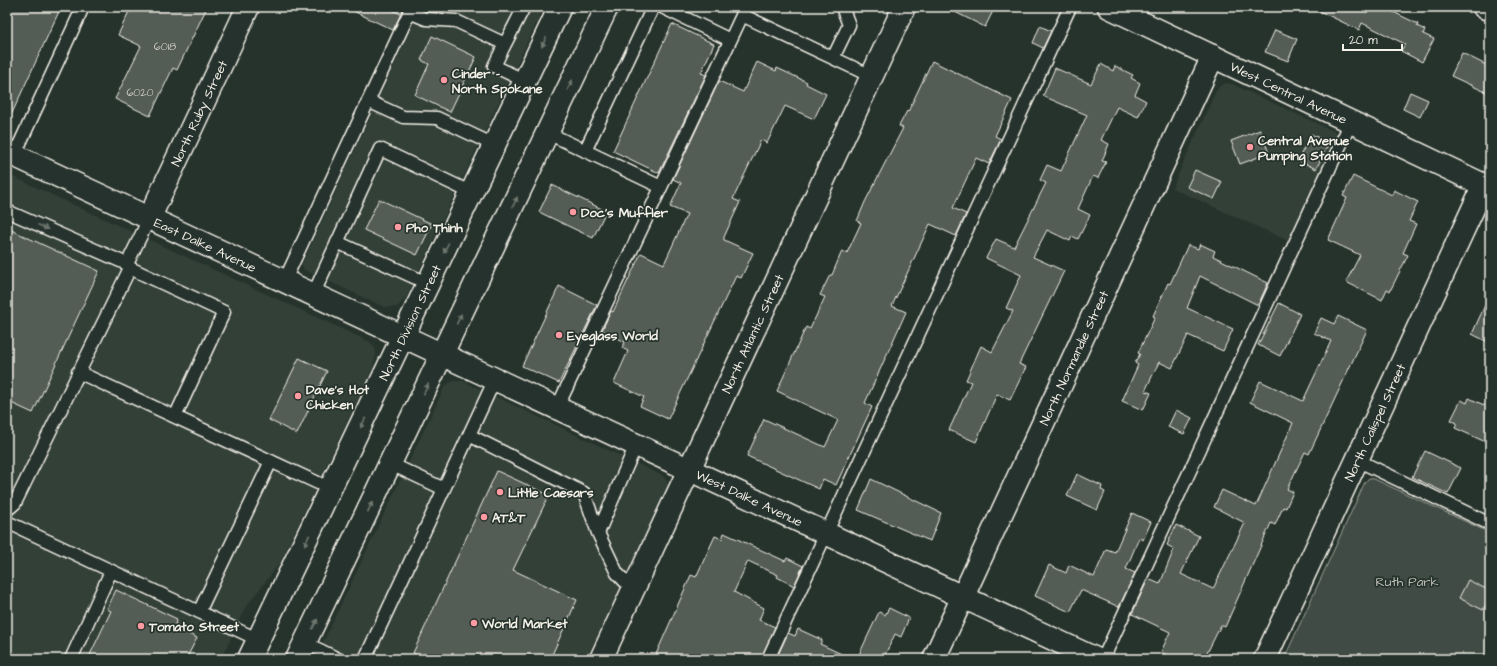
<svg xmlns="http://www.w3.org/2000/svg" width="1497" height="666" font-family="'Architects Daughter',sans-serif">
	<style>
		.built { fill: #333f39 }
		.green { fill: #414b45; stroke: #9a9e96 }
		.building { fill: #525c55; stroke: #f4f1e8 }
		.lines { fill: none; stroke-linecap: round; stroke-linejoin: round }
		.lane-casing { stroke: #f4f1e8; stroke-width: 15 }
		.street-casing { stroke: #f4f1e8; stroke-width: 25 }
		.secondary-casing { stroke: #f4f1e8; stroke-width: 25 }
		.primary-casing { stroke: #f4f1e8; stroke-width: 25 }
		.lane { stroke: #26332d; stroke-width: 12 }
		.street { stroke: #26332d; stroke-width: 22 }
		.secondary { stroke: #26332d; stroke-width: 22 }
		.primary { stroke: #26332d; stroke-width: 22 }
		.oneway { fill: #6e766e }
		.poi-dot { fill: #ff9aa2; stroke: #26332d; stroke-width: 1.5 }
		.labels { text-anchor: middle; stroke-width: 3.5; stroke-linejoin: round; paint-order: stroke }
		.number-label { font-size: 11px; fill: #ccccc3 }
		.poi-label { font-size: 13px; font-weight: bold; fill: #f4f1e8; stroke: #26332d; text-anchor: start }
		.street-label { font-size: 13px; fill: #f4f1e8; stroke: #26332d }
		.park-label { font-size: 13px; fill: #bebfb7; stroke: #26332d }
	</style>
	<rect width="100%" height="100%" fill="#26332d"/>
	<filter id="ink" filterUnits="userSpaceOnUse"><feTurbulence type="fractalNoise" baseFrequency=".025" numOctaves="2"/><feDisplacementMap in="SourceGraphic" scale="8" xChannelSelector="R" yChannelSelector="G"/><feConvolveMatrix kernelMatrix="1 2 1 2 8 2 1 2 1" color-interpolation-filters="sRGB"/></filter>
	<g filter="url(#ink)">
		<path class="built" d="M421 7H544L406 298 397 307H384L304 270 302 264Z
			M1226 83 1232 84 1342 135 1293 243 1172 188 1216 91 1220 86Z
			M7 174 370 342 375 348 376 355 373 368 280 563 245 608 221 659H7Z
			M455 381H463L663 476 667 481 668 486 667 492 589 659H315L444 388 449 383Z"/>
		<path class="green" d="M1369 478 1374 479 1490 533V659H1284L1365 482Z"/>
		<path class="building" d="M7 7H61L7 124Z
			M131 7H207L177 70 173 68 150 116 115 99 141 46 118 35Z
			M345 7H386L401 14 393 30Z
			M945 7H995L985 27Z
			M1311 7H1383L1418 24 1417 26 1425 30 1423 34 1434 39 1422 62 1401 51 1405 44 1362 23 1359 30Z
			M672 24 714 44 701 73 706 75 659 173 613 151Z
			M1040 26 1051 31 1043 48 1033 43Z
			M1275 30 1297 39 1288 61 1265 52Z
			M432 36 476 57 450 112 415 95 429 64 421 60Z
			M1462 53 1490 67V94L1451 76Z
			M932 61 1012 100 995 136 1001 139 989 164 976 158 953 208 966 214 956 236 930 224 892 306 906 312 865 403 872 407 836 485 823 479 819 489 747 456 764 419 825 447 838 420 777 391 806 327 810 329 825 297 820 295 830 275H832L842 251 847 253 861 223 857 221 865 202 903 128 899 126 907 111 908 112Z
			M757 62 776 71 777 68 807 82 806 84 826 94 814 119 785 106 767 143 761 140 733 199 740 202 724 237V240L753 253 741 278 736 276 668 419 640 406 644 397 614 383 628 351 622 348 625 342 602 330 611 311 613 312 641 253 664 264 687 214 670 207 681 183 673 179 719 81 743 92Z
			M1101 64 1113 71 1115 66 1133 75 1131 78 1140 83 1135 95 1146 101 1138 117 1117 107 1101 140 1109 144 1102 161 1106 162 1098 178 1093 176 1078 209 1090 215 1078 239 1072 236 1070 241 1047 230 1033 257 1064 271 1019 364 1026 367 1010 400 997 394 976 442 949 430 971 382 966 380 981 346 992 352 1013 311 1006 308 1021 275 986 258 996 239 1014 247 1046 183 1040 180 1047 165 1061 171 1087 115 1043 96 1055 68 1091 84Z
			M1410 92 1428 100 1420 117 1403 109Z
			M1260 130 1269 153 1240 164 1231 141Z
			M1311 134 1329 143 1316 169 1298 160Z
			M1195 170 1222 182 1214 199 1187 187Z
			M1353 176 1392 195 1394 190 1418 202 1409 221 1416 224 1403 253 1408 255 1390 291 1387 289 1382 300 1346 282 1360 255 1328 240 1347 198 1343 196Z
			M552 185 606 211 593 238 539 212Z
			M379 199 432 224 417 255 364 230Z
			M7 228 99 271 33 413 7 401Z
			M1200 244 1215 251 1213 256 1268 283 1258 305 1200 276 1187 308 1233 329 1223 351 1188 335 1172 368 1159 362 1145 391 1151 393 1143 410 1122 401 1138 365 1135 363 1140 354 1138 353 1155 317 1153 316 1168 283 1170 284 1188 245 1198 249Z
			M559 286 597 305 559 383 522 366Z
			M1490 294V343L1472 334Z
			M1279 303 1300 314 1280 356 1258 345Z
			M1338 316 1367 330 1309 454 1305 452 1287 489 1293 492 1286 508 1283 507 1275 525 1271 523 1225 627 1221 625 1204 659H1175L1161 652 1170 632 1132 614 1148 579 1160 584 1174 549 1167 545 1176 525 1199 536 1181 574 1213 589 1245 523 1214 507 1222 490 1256 506 1293 423 1250 402 1260 381 1303 401 1331 341 1314 333 1321 318 1334 324Z
			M299 358 327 371 297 434 269 420Z
			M1469 398 1490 408V444L1455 428 1457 423 1451 420 1461 400 1467 403Z
			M1176 410 1192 418 1184 434 1168 427Z
			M1425 451 1461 468 1448 494 1412 477Z
			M497 471 549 495 513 570 577 600 550 659H426L413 653Z
			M1077 474 1102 486 1101 490 1105 492 1097 510 1067 496Z
			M871 479 941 513 930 541 858 510Z
			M1132 513 1151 522 1143 540 1139 538 1126 569 1135 573 1119 607 1081 590 1070 612 1035 596 1049 565 1066 573 1069 565 1094 577 1106 549 1115 552Z
			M724 533 785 561 787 558 803 566 794 586 777 577 778 575 748 561 734 592 764 608 759 620 775 627 761 659H654L691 575 696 577 715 536 722 539Z
			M1468 580 1490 591V596L1483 610 1459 598Z
			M116 590 177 619 175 624 184 628 183 631 197 638 186 659H88L111 611 107 609Z
			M889 608 909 618 901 637 895 634 883 659H857L879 612 885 615Z
			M798 629 822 640 820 644 852 659H776L788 633 795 636Z"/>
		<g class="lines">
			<g class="lane-casing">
				<path id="lane" d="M662 7 730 40
					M409 12 426 19 456 21 505 44 494 66 525 81
					M742 15 871 76
					M505 44 524 7
					M833 58 849 25 842 7
					M368 101 403 117 437 118 494 145
					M548 133 661 187
					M585 151 653 7
					M14 156 83 7
					M7 211 127 264
					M149 219 127 264 130 268 224 312 175 417
					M337 242 429 284
					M284 282 412 7
					M313 295 380 149 472 193
					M78 372 331 489
					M557 408 746 7
					M469 435 584 493 598 533 617 573 633 590
					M1357 460 1490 524
					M391 464 444 489
					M7 510 15 503 130 268
					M7 522 259 640
					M598 533 636 445
					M199 612 271 461
					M305 643 338 659
					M71 659 111 571
					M365 659 495 379
					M768 659 1070 7
					M1103 659 1351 122"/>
			</g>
			<g class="street-casing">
				<g id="street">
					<path d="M1484 7 1490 10"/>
					<path id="s1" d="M7 152 1096 659"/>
					<path id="s2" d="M149 219 248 7"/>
					<path id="s3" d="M601 659 904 7"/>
					<path id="s4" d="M934 659 1213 56"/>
					<path id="s5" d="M1265 659 1484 185"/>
				</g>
			</g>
			<g class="secondary-casing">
				<g id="secondary">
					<path id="s6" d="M1109 7 1490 188"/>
				</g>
			</g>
			<g class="primary-casing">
				<g id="primary">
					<path id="s7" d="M249 659 560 7"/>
					<path d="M297 659 607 7"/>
				</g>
			</g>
			<use href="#lane" class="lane"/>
			<use href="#street" class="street"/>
			<use href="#secondary" class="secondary"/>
			<use href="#primary" class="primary"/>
		</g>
		<defs><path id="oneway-solid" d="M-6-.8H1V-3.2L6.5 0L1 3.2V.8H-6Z"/></defs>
		<g class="oneway">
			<use href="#oneway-solid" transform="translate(544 42) rotate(115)"/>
			<use href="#oneway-solid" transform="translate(570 85) rotate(-65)"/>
			<use href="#oneway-solid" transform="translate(515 202) rotate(-65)"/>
			<use href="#oneway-solid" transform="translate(43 227) rotate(24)"/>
			<use href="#oneway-solid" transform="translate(446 248) rotate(115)"/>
			<use href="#oneway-solid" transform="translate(459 319) rotate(-65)"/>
			<use href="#oneway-solid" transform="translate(426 389) rotate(-65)"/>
			<use href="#oneway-solid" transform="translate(363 423) rotate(116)"/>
			<use href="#oneway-solid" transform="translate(370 507) rotate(-65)"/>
			<use href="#oneway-solid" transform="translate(307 540) rotate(116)"/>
			<use href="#oneway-solid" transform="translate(315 624) rotate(-63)"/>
		</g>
	</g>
	<g class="poi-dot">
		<circle cx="444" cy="80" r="4"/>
		<circle cx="1250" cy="147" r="4"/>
		<circle cx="573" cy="212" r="4"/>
		<circle cx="398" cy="227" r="4"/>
		<circle cx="559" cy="335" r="4"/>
		<circle cx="298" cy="396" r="4"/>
		<circle cx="500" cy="492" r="4"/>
		<circle cx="484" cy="517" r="4"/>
		<circle cx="474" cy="623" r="4"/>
		<circle cx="141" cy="626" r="4"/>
	</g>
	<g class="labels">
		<g class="number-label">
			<text x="165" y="50">6018</text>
			<text x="140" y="96">6020</text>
		</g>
		<g class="poi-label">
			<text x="452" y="78">Cinder -<tspan x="452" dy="15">North Spokane</tspan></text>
			<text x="1258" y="145">Central Avenue<tspan x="1258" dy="15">Pumping Station</tspan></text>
			<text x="581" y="217">Doc's Muffler</text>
			<text x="406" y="232">Pho Thinh</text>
			<text x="567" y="340">Eyeglass World</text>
			<text x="306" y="394">Dave's Hot<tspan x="306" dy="15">Chicken</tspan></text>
			<text x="508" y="497">Little Caesars</text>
			<text x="492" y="522">AT&amp;T</text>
			<text x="482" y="628">World Market</text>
			<text x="149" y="631">Tomato Street</text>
		</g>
		<g class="street-label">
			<text dy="5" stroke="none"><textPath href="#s6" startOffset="199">West Central Avenue</textPath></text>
			<text dy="5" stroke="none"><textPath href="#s2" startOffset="117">North Ruby Street</textPath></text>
			<text dy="5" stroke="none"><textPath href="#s1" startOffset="219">East Dalke Avenue</textPath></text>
			<text dy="5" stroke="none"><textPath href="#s7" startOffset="373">North Division Street</textPath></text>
			<text dy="5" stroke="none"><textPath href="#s3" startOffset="359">North Atlantic Street</textPath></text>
			<text dy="5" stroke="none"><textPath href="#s4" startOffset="332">North Normandie Street</textPath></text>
			<text dy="5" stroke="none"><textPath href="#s5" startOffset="261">North Calispel Street</textPath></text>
			<text dy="5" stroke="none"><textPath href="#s1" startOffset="819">West Dalke Avenue</textPath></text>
		</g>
		<g class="park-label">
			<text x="1407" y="586">Ruth Park</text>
		</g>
	</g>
	<rect width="1497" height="666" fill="none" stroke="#26332d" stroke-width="24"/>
	<rect x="12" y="12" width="1473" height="642" fill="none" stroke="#f4f1e8" stroke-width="1.5" filter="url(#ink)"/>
	<path d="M1343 44v6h59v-6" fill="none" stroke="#f4f1e8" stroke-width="2"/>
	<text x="1349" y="44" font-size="12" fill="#f4f1e8" stroke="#26332d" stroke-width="3" paint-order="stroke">20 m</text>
</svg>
